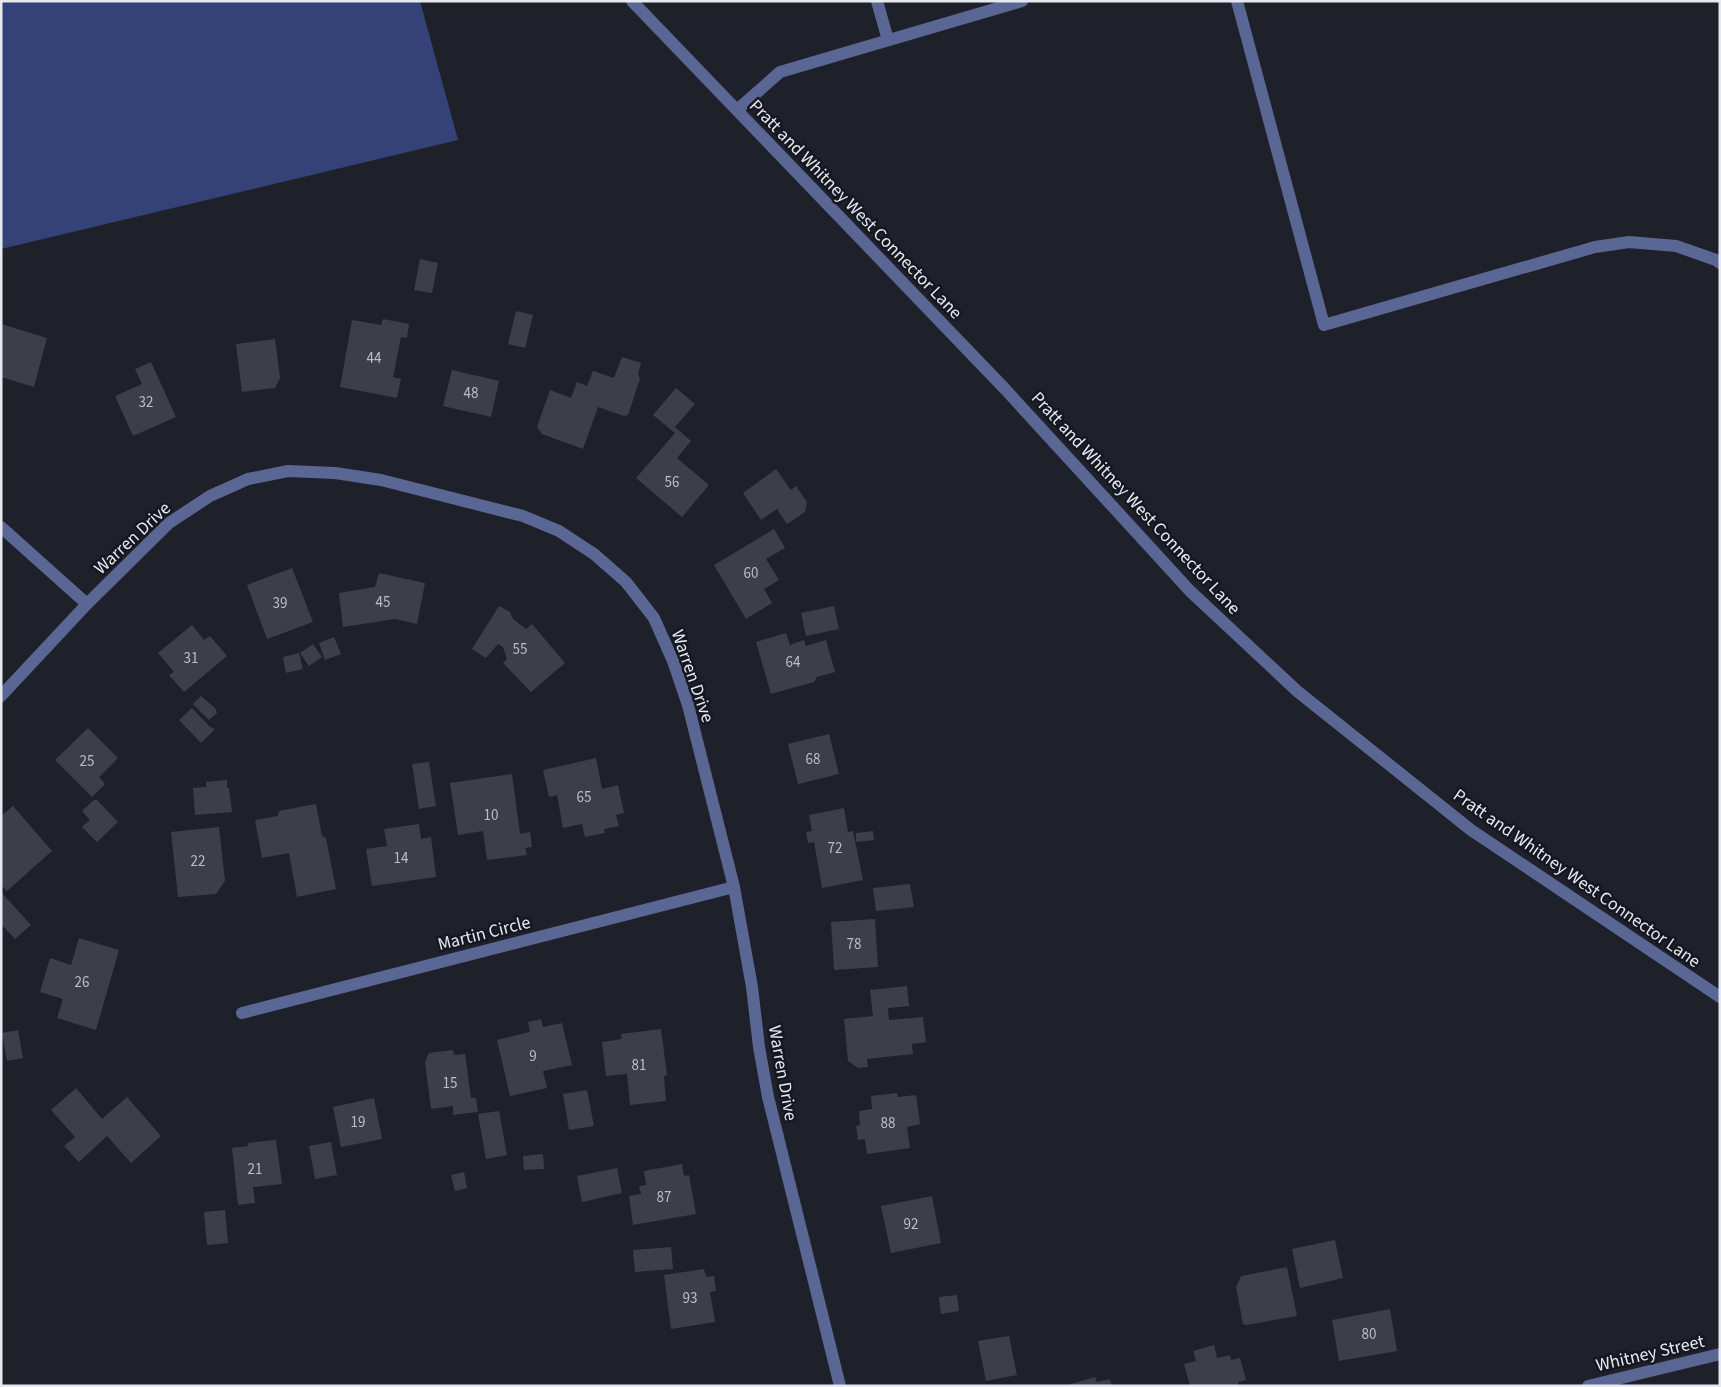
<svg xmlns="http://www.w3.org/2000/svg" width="1721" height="1387" font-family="'Source Sans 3',sans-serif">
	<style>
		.green { fill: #354278 }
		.building { fill: #3c3f4a }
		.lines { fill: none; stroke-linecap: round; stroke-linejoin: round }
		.service { stroke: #5a6794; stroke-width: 12 }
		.minor { stroke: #5a6794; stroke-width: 12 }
		.labels { text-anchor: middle; stroke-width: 5; stroke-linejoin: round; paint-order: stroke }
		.number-label { font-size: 15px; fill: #bcbec6 }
		.street-label { font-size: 18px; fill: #e7e9f0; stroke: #151820 }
	</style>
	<rect width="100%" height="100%" fill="#1e212a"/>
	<path class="green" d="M1 1H420L458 140 1 249Z"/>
	<path class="building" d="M420 259 438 263 432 293 414 290Z
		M516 311 533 315 525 348 508 344Z
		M383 319 409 324 407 338 401 337 393 377 401 379 397 398 340 387 352 320 381 325Z
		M1 324 47 338 34 387 1 377Z
		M275 339 280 378 275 388 242 392 236 344Z
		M622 357 641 363 638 374 640 379 628 415 624 416 598 407 583 449 542 434 537 427 550 390 571 398 577 382 587 386 593 371 614 378Z
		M151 362 176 417 133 436 115 396 142 384 135 369Z
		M452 370 499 381 491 417 443 406Z
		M676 388 695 404 675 427 691 441 677 458 709 485 682 517 636 478 675 433 653 415Z
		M776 469 791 490 796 486 807 502 805 512 787 524 777 509 761 520 743 493Z
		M774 529 785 548 766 559 779 580 764 589 772 603 746 619 714 565Z
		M292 568 313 622 267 639 247 585Z
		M379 573 425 583 417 624 395 619 343 627 339 593 375 587Z
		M499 606 510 612 513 619 526 629 532 624 565 663 531 692 503 663 507 659 503 647 498 644 486 658 472 649Z
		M834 606 839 629 806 636 801 613Z
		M192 625 204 640 210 636 227 656 184 692 169 675 174 672 158 653Z
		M786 633 790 645 804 640 806 646 826 640 835 672 817 677 814 682 771 694 756 642Z
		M334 637 341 654 325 660 319 643Z
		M313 644 322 657 309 666 300 653Z
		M299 653 303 669 286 673 283 657Z
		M201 696 215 708 217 713 209 720 193 704Z
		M192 708 210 727 215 729 201 743 179 720Z
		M88 728 118 758 99 777 105 784 92 797 55 760Z
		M829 734 839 774 798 784 788 744Z
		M596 758 602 789 618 785 624 813 616 815 619 826 604 829 605 833 585 837 582 824 563 828 557 795 549 797 543 770Z
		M429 762 436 806 419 809 412 764Z
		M512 774 520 834 530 832 532 847 525 848 527 855 487 860 483 831 458 835 450 783Z
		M227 780V788H229L232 812 195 815 193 788 206 787V782Z
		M94 800H97L118 822 97 842 82 827 90 820 82 811Z
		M316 804 322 836 326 838 336 889 297 897 289 853 262 858 255 820 278 816 279 811Z
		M13 806 52 851 7 891 1 885V816Z
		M844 808 848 832 853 831 863 880 822 888 814 842 808 843 806 832 812 831 809 815Z
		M419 824 421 839 431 837 436 877 372 886 366 849 387 846 384 829Z
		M219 827 225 881 216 894 178 897 171 832Z
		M873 831 874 840 856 842V833Z
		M910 884 914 907 876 911 873 888Z
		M1 892 31 925 15 939 1 924Z
		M875 919 878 967 834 970 831 922Z
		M79 938 119 950 96 1030 57 1018 63 999 40 992 50 958 71 965Z
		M907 986 909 1006 888 1008 889 1020 923 1017 926 1042 912 1044 913 1054 867 1059 868 1067 858 1068 848 1061 844 1019 873 1016 870 990Z
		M541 1019 543 1027 562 1023 572 1065 543 1071 547 1088 510 1096 497 1040 530 1032 528 1022Z
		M661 1029 667 1075 664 1076 666 1101 630 1105 627 1074 606 1076 602 1042 622 1039 621 1034Z
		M18 1030 23 1058 7 1061 2 1033Z
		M453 1050 454 1055 465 1054 471 1098H476L478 1112 453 1115V1106L431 1109 425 1062 429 1053Z
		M76 1088 102 1119 127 1097 161 1136 131 1163 107 1136 79 1162 64 1146 75 1137 51 1110Z
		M587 1090 594 1126 569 1130 563 1094Z
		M897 1093 898 1097 916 1095 920 1124 907 1127 910 1148 867 1154 865 1139 858 1140 856 1126 860 1125 859 1111 872 1109 871 1096Z
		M374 1098 382 1139 341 1147 333 1107Z
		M499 1111 507 1155 486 1159 478 1114Z
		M276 1140 282 1184 253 1187 255 1203 238 1205 232 1148 248 1146V1143Z
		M331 1142 337 1175 315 1179 309 1146Z
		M543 1154 544 1169 524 1170 523 1156Z
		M682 1164 684 1176 689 1175 696 1214 633 1225 629 1196 641 1194 639 1186 646 1185 644 1171Z
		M617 1168 622 1193 582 1202 577 1176Z
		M464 1172 467 1188 455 1191 451 1175Z
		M932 1196 941 1243 891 1253 881 1206Z
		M225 1210 228 1243 207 1245 204 1212Z
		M1335 1240 1343 1278 1300 1288 1292 1249Z
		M671 1247 673 1269 635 1272 633 1250Z
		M1287 1267 1297 1316 1247 1325 1243 1324 1236 1287 1241 1276Z
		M704 1269 706 1277 714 1276 716 1291 710 1292 715 1322 671 1329 664 1275Z
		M957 1295 959 1311 941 1314 939 1297Z
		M1390 1309 1397 1351 1339 1361 1332 1320Z
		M1009 1336 1017 1375 986 1381 978 1341Z
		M1214 1345 1217 1358 1230 1355 1231 1360 1240 1358 1246 1380 1238 1382 1239 1386H1190L1184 1364 1196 1361 1193 1351Z
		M1095 1377 1097 1382 1110 1379 1112 1386H1064Z"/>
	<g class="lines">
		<path class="service" d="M877 1 888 40
			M1237 1 1324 325 1595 247 1629 242 1676 246 1716 260 1720 263
			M737 110 780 72 1022 1"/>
		<path class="minor" d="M632 1 1005 389 1190 591 1297 691 1471 830 1720 997
			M1 527 87 604
			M1 696 87 604 169 523 210 496 248 479 288 471 335 473 381 480 523 516 559 531 594 554 626 582 654 618 673 661 688 705 734 887 752 987 759 1047 768 1097 840 1386
			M242 1013 734 887
			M1588 1386 1720 1354"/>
	</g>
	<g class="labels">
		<g class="number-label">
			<text x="374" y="363">44</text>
			<text x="471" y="398">48</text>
			<text x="146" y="407">32</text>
			<text x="672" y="487">56</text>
			<text x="751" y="578">60</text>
			<text x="383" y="607">45</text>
			<text x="280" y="608">39</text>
			<text x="520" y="654">55</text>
			<text x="191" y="663">31</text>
			<text x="793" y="667">64</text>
			<text x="813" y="764">68</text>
			<text x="87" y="766">25</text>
			<text x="584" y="802">65</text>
			<text x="491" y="820">10</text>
			<text x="835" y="853">72</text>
			<text x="401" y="863">14</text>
			<text x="198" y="866">22</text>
			<text x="854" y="949">78</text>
			<text x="82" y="987">26</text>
			<text x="533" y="1061">9</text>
			<text x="639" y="1070">81</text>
			<text x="450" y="1088">15</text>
			<text x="358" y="1127">19</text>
			<text x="888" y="1128">88</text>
			<text x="255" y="1174">21</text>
			<text x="664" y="1202">87</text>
			<text x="911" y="1229">92</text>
			<text x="690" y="1303">93</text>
			<text x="1369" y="1339">80</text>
		</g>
		<g class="street-label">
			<text transform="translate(856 209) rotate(46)" y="6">Pratt and Whitney West Connector Lane</text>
			<text transform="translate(1136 503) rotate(47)" y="6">Pratt and Whitney West Connector Lane</text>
			<text transform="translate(132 538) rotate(-43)" y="6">Warren Drive</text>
			<text transform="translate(693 676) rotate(71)" y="6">Warren Drive</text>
			<text transform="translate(1577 878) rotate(35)" y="6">Pratt and Whitney West Connector Lane</text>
			<text transform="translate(484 933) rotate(-14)" y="6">Martin Circle</text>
			<text transform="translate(783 1073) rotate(80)" y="6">Warren Drive</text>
			<text transform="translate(1650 1353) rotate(-13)" y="6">Whitney Street</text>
		</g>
	</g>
	<rect width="1721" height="1387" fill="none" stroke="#e7e9f0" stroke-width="5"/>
</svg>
